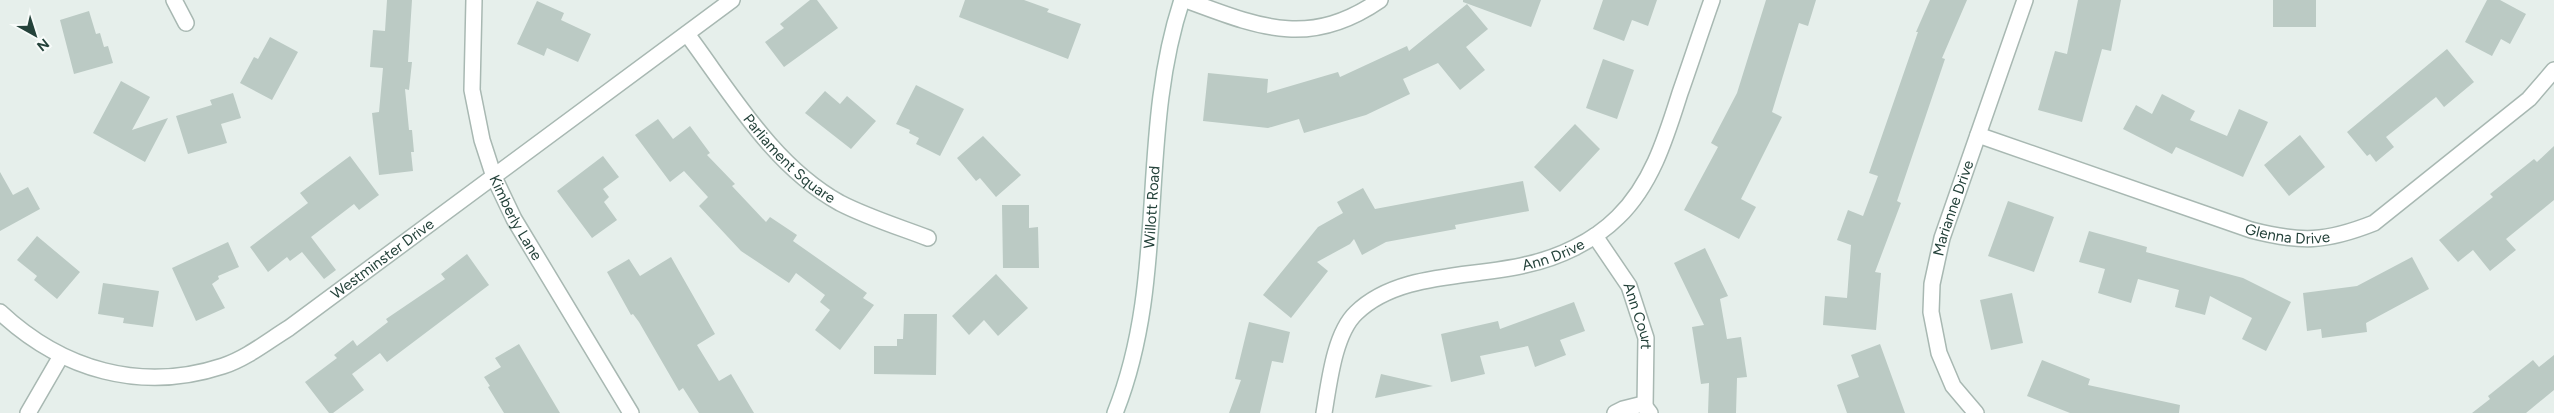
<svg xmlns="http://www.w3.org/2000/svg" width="2554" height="413" font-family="Figtree,sans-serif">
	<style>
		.building { fill: #bbcac4 }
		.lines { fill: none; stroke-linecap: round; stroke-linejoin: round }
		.minor-casing { stroke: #a8b8b2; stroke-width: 18 }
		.tertiary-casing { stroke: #a8b8b2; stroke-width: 18 }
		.secondary-casing { stroke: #a4bbb3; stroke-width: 18 }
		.minor { stroke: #fff; stroke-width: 15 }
		.tertiary { stroke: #fff; stroke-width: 15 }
		.secondary { stroke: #fff; stroke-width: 15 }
		.labels { text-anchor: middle; stroke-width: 5; stroke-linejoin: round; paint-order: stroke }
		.street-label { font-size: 15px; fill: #24423a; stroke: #f7fbf9 }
	</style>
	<rect width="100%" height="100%" fill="#e6efeb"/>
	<path class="building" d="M387 0H412L408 62H412L409 90 405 89 409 130H412L414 152H411L413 171 379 175 372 113 379 112 383 68 370 67 373 30 385 31Z
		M810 0H817L838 28 784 67 765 42 784 28 780 24Z
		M965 0H1024L1049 9 1047 12 1081 24 1068 59 959 17Z
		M1463 0H1541L1531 27 1463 2Z
		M1603 0H1657L1648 26 1632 20 1624 41 1593 29Z
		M1766 0H1816L1808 26 1799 23 1772 112 1782 117 1741 199 1756 207 1739 239 1684 210 1718 147 1711 143 1737 93Z
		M1930 0H1967L1942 58 1945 59 1897 201 1901 203 1875 272 1881 273 1876 330 1823 325 1825 296 1847 298 1851 245 1837 240 1848 210 1863 216 1878 176 1869 173 1918 32H1916Z
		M2078 0H2121L2111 51 2102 49 2082 122 2038 110 2055 51 2067 54Z
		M2273 0H2316V27H2273Z
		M2487 0H2500L2526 14 2510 44 2501 39 2492 56 2465 42Z
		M537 1 564 13 561 20 591 34 578 62 547 48 544 56 517 44Z
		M1467 4 1488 29 1466 47 1485 70 1460 90 1438 63 1403 79 1410 94 1366 115 1304 133 1299 119 1268 128 1203 121 1208 73 1268 79 1267 93 1338 72 1340 77 1407 46 1409 51Z
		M89 11 96 34 100 33 104 47 108 46 113 63 74 74 60 20Z
		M270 37 298 52 272 100 240 83 254 57 258 59Z
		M2447 49 2474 82 2444 107 2436 97 2386 137 2394 147 2376 162 2370 154 2367 156 2347 132Z
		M1603 59 1634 70 1617 119 1586 108Z
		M121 81 150 97 132 130 168 118 145 162 93 133Z
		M916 85 964 109 940 156 916 144 919 138 909 133 910 130 896 124Z
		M825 91 840 104 847 96 876 121 851 149 805 113Z
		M233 93 241 118 221 124 227 143 188 154 176 116 212 105 210 100Z
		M2162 94 2195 111 2190 120 2227 136 2239 109 2268 122 2243 177 2176 147 2172 154 2123 129 2136 105 2152 114Z
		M658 119 673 139 690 126 710 153 707 155 735 184 732 186 766 222 770 217 797 235 793 241 867 293 863 298 874 305 840 350 815 330 830 310 820 302 825 295 796 273 789 283 741 251 699 206 708 197 684 171 670 182 635 135Z
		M1575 124 1600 149 1560 192 1534 167Z
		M2300 135 2325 167 2289 196 2264 165Z
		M983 136 1021 175 996 197 980 178 976 181 957 158Z
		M2554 146V200L2506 239 2516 250 2490 271 2473 250 2458 262 2439 240 2493 197 2490 194 2534 159 2537 162Z
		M350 156 379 195 359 210 354 204 311 237 336 270 324 279 302 252 290 261 287 257 268 272 250 247 308 203 300 193Z
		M603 156 619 177 603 189 609 197 604 202 617 220 592 238 557 191Z
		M0 172 13 195 28 187 40 209 0 231Z
		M1523 181 1529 211 1455 225 1456 229 1386 242 1362 255 1354 239 1350 244 1317 262 1328 271 1291 318 1263 295 1318 227 1343 213 1337 202 1363 188 1375 209Z
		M2008 201 2054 217 2034 272 1988 256Z
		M1002 205H1029V228L1038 227 1039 268H1003Z
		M2089 231 2147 247 2146 252 2243 278 2291 302 2266 351 2242 339 2252 318 2210 296 2205 315 2175 307 2179 290 2138 279 2131 303 2098 293 2105 269 2079 262Z
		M37 236 80 272 57 299 34 280 37 276 17 260Z
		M228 242 239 267 218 276 219 279 212 284 225 308 196 321 172 268Z
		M1705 248 1728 296 1720 299 1727 339 1741 337 1747 377 1737 378 1736 413H1708L1709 383 1701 384 1692 327 1704 325 1674 263Z
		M467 254 489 285 387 362 380 353 352 374 364 390 333 413H329L305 382 337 358 334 355 353 340 357 346 388 322 386 319 445 279 441 274Z
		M671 257 715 334 697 345 719 381 731 374 754 413H699L683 388 679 391 639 322 633 314 631 315 607 272 629 259 640 276Z
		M2412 257 2429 289 2366 323 2367 332 2322 338 2321 329 2307 331 2303 293 2357 286Z
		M996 274 1028 308 998 336 984 320 969 335 952 316Z
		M103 283 159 291 153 327 123 323 124 318 98 314Z
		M2012 293 2023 343 1991 350 1980 300Z
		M1574 302 1585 331 1560 340 1566 355 1535 367 1528 346 1480 356 1485 374 1451 382 1441 334 1498 321 1500 329Z
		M904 314H937L936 375 874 374V346H897V339H903Z
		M1249 322 1290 332 1283 363 1272 361 1260 413H1229L1241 380 1235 379Z
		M519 344 560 413H504L488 387 490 386 484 377 501 367 495 358Z
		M1880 344 1905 413H1847L1837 385 1859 377 1851 355Z
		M2554 355V390L2526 413H2472L2490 399 2488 396 2533 360 2539 367Z
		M2042 360 2090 379 2088 385 2180 405 2179 413H2070L2027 396Z
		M1381 374 1433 386 1375 398Z"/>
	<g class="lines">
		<g class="minor-casing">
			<g id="minor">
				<path d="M174 0 186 23"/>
				<path d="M1186 0C1259 27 1309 49 1380 0"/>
				<path id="s1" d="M687 34C731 93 773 166 840 203 867 217 899 227 928 238"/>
				<path id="s2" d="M1978 135 2251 230C2301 243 2326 242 2374 223L2529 99 2554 70"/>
				<path id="s3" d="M1595 236 1629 286 1646 338 1645 407"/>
				<path id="s4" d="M0 312C62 370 141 393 223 366 247 358 268 341 289 328L732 0"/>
				<path d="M28 413 61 356"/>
				<path id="s5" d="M1324 413C1329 384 1334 334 1356 313 1398 272 1470 278 1525 265 1558 258 1593 242 1618 217 1652 184 1666 137 1680 93 1691 62 1701 31 1712 0"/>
				<path d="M1615 413 1623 409 1643 404 1650 413"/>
				<path id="s6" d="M1976 413 1953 386 1939 353 1931 312 1932 284 1942 238 2025 0"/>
			</g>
		</g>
		<g class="tertiary-casing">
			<g id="tertiary">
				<path id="s7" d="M474 0 472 90 482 140 494 177 514 219 631 413"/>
			</g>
		</g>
		<g class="secondary-casing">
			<g id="secondary">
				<path id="s8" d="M1115 413C1169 278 1137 136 1182 0"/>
			</g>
		</g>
		<use href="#minor" class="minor"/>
		<use href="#tertiary" class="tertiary"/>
		<use href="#secondary" class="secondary"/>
	</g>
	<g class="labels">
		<g class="street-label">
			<text dy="5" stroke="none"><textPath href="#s1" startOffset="162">Parliament Square</textPath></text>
			<text dy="5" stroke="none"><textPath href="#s8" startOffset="210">Willott Road</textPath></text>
			<text dy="5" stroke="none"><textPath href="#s6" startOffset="220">Marianne Drive</textPath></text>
			<text dy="5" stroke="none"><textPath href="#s7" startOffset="226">Kimberly Lane</textPath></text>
			<text dy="5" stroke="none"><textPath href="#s2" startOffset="326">Glenna Drive</textPath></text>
			<text dy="5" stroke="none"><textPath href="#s5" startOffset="315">Ann Drive</textPath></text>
			<text dy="5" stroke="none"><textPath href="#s4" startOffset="434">Westminster Drive</textPath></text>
			<text dy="5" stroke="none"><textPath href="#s3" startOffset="92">Ann Court</textPath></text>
		</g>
	</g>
	<g transform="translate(35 35) rotate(141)" stroke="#f7fbf9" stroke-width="4" paint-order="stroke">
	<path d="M0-4L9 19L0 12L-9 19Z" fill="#24423a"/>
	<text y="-8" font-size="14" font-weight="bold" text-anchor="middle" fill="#24423a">N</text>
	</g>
</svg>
